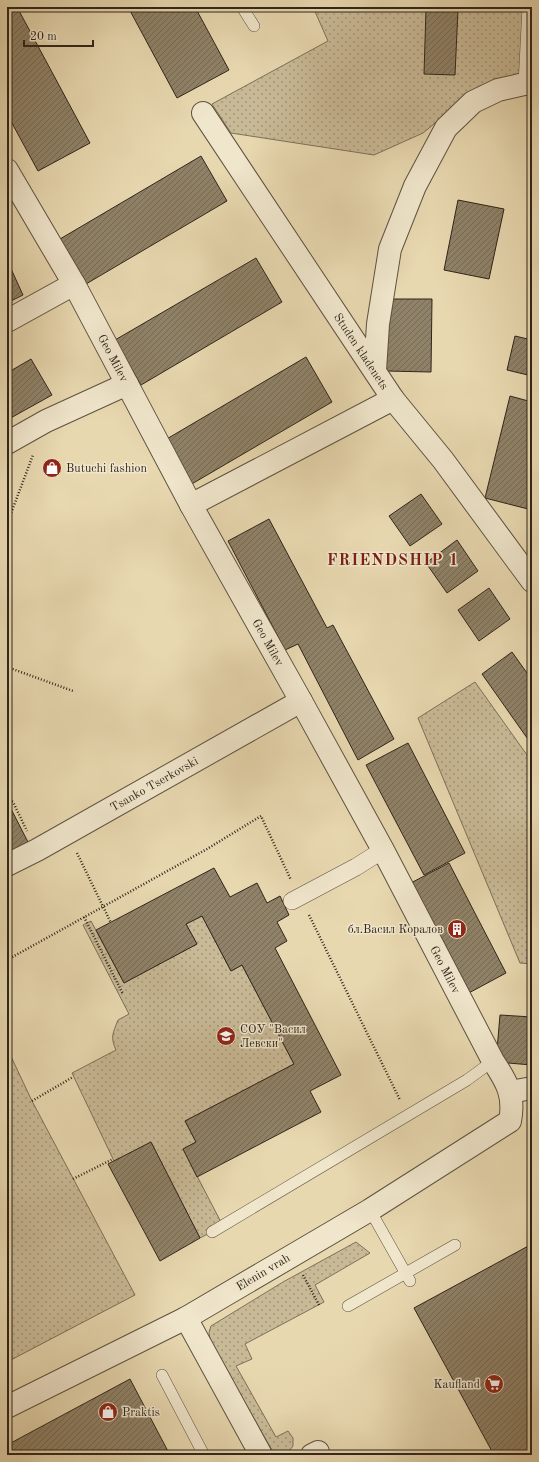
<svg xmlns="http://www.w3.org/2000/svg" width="539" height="1462" font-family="'Old Standard TT',serif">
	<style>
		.grass { fill: url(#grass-dots); stroke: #7c7059 }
		.building { fill: url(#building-hatch); stroke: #2f251b }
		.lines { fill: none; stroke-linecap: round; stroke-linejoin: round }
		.service-casing { stroke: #5d5240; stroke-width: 12 }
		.pedestrian-casing { stroke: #5d5240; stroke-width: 18 }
		.minor-casing { stroke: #5d5240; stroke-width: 24 }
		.path { stroke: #2f251b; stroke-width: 2.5; stroke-dasharray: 1 2; stroke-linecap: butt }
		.service { stroke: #f0e6cc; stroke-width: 11 }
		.pedestrian { stroke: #f0e6cc; stroke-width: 17 }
		.minor { stroke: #f0e6cc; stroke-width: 22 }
		.labels { text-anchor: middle; stroke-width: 3; stroke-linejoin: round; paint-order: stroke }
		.street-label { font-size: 12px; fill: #2f251b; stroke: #f0e6cc }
		.poi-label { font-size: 12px; fill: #2f251b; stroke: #f0e6cc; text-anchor: start }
		.district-label { font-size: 16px; font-weight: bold; letter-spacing: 1px; fill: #7a1f14; stroke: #f0e6cc }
	</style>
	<defs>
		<pattern id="grass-dots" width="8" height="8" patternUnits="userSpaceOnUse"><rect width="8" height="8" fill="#c9ba97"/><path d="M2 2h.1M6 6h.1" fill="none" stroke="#a4977a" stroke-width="1.8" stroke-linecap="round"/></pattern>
		<pattern id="building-hatch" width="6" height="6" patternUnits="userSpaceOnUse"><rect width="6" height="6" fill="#8f8268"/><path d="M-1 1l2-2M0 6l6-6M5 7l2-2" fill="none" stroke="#756a55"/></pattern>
	</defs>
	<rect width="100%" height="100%" fill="#e8d8b0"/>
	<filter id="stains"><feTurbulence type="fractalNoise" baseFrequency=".005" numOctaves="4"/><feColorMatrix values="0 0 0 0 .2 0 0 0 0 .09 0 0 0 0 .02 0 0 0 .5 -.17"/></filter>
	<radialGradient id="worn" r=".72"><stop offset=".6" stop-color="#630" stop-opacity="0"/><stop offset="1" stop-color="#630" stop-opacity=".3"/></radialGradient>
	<path class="grass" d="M313 7H532V83L480 86 423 133 374 155 231 133 212 104 328 41Z
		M475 682 532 762V964L520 963 418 718Z
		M202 916 231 971 242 965 294 1064 185 1121 196 1142 183 1149 223 1226 200 1238 151 1142 114 1161 72 1073 116 1050C110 1037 113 1033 118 1020L129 1014 83 925 91 921 124 983 197 944 186 924Z
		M7 1048 32 1101 135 1295 7 1362Z
		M356 1242 370 1253 315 1285 324 1302 245 1344 252 1359 236 1366 276 1437 288 1431 293 1438V1446L289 1451 273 1452 210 1341 209 1332 211 1326 283 1282Z"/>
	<path class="building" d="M7 7H17L90 143 38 171 7 114Z
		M128 7H195L229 70 177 98Z
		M435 7H474L473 10 458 9 455 75 424 74 426 9H435Z
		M201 156 227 201 86 284 60 239Z
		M458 200 504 209 489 279 444 270Z
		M256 258 282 302 141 385 115 340Z
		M7 260 23 295 7 303Z
		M387 299H432L431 372 386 371Z
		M515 336 532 340V376L507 370Z
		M306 357 332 402 190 485 165 440Z
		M31 359 52 395 7 420V373Z
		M510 396 532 402V492L528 509 485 498Z
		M421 494 442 524 410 546 389 516Z
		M269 519 327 628 333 625 394 739 358 760 298 644 285 650 228 541Z
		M457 540 478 571 447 593 426 563Z
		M489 588 510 619 479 641 458 610Z
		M512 652 532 680V745L482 674Z
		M408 743 465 853 424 875 366 765Z
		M10 807 28 842 7 853V809Z
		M449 863 506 973 465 995 407 885Z
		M214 868 230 897 257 883 267 903 280 896 289 915 277 922 287 941 275 948 341 1075 310 1091 321 1112 197 1177 183 1149 196 1142 185 1121 294 1064 242 965 231 971 202 916 186 924 197 944 124 983 96 930Z
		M500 1015 532 1017V1065L496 1062Z
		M151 1142 200 1238 160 1261 108 1164Z
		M532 1244V1455H494L414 1308Z
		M130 1379 170 1455H7V1445Z"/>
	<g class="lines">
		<g class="service-casing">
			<path id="service" d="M242 7 254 26
				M524 84 528 7
				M370 1210 410 1281
				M212 1232 467 1080 493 1061
				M348 1306 455 1245
				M162 1375 204 1455"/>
		</g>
		<g class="pedestrian-casing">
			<path id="pedestrian" d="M292 901 356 867 383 850"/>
		</g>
		<g class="minor-casing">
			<g id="minor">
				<path id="s1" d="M203 113 393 399 443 460 532 581"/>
				<path id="s2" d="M7 170 74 284 191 505 301 701 383 850 493 1061C507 1082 515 1096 510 1121L370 1210 186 1318 7 1407"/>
				<path d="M7 321 74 284"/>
				<path d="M375 370 378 324 390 249 415 186 446 128 473 102 498 90 524 84H532"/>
				<path d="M7 443 46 421 127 384"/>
				<path d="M191 505 393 399"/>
				<path id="s3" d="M7 865 37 850 301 701"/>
				<path d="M510 1092 532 1088"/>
				<path d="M186 1318 261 1455"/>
				<path d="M312 1455 318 1452"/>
			</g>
		</g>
		<path class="path" d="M7 524 33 455
			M7 667 73 691
			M7 798 13 802 27 831
			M77 853 111 923
			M309 915 400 1100
			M84 917 123 994
			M7 960 207 849 261 816 291 880
			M32 1101 73 1077
			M73 1179 113 1159
			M303 1275 319 1305"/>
		<use href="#service" class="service"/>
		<use href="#pedestrian" class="pedestrian"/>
		<use href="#minor" class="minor"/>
	</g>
	<defs>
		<g id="shop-disc" transform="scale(1)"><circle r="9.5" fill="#8f2418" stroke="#f0e6cc"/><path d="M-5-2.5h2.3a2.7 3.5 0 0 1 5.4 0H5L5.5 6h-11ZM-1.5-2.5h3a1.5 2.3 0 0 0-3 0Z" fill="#fff"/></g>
		<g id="building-disc" transform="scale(1)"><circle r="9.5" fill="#8f2418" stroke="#f0e6cc"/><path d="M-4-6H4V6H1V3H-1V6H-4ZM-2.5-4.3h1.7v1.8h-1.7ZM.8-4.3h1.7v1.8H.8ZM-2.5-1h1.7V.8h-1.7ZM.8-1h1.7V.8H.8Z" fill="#fff"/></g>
		<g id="school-disc" transform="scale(1)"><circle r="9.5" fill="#8f2418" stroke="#f0e6cc"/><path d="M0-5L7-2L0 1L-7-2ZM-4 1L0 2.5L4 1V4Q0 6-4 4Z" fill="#fff"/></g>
		<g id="supermarket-disc" transform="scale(1)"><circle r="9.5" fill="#8f2418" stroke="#f0e6cc"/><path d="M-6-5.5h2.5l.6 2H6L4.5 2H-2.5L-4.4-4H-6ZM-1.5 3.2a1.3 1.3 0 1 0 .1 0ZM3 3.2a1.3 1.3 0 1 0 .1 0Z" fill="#fff"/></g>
	</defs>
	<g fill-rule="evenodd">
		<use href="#shop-disc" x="52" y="468"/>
		<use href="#building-disc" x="457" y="929"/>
		<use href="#school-disc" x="226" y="1036"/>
		<use href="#supermarket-disc" x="494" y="1384"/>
		<use href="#shop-disc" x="108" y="1412"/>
	</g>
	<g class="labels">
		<g class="street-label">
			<text dy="4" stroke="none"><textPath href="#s1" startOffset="286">Studen kladenets</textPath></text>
			<text dy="4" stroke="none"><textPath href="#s2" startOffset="216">Geo Milev</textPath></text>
			<text dy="4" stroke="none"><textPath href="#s2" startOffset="540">Geo Milev</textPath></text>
			<text dy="4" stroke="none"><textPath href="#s3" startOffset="168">Tsanko Tserkovski</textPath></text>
			<text dy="4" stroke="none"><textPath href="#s2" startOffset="912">Geo Milev</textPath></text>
			<text transform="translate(263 1272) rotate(-31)" y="4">Elenin vrah</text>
		</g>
		<g class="poi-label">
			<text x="66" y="472">Butuchi fashion</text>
			<text x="443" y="933" text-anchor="end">бл.Васил Коралов</text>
			<text x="240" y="1033">СОУ "Васил<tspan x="240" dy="14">Левски"</tspan></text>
			<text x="480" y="1388" text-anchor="end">Kaufland</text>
			<text x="122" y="1416">Praktis</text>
		</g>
		<g class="district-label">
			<text x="393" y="565">FRIENDSHIP 1</text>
		</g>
	</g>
	<rect width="539" height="1462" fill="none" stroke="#e8d8b0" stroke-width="24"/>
	<rect x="8" y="8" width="523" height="1446" fill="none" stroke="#2f251b" stroke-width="2"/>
	<rect x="12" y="12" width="515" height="1438" fill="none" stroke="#2f251b"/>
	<path d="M24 40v6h69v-6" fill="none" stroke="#2f251b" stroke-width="2"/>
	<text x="30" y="40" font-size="12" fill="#2f251b" stroke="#f0e6cc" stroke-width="3" paint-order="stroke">20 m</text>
	<rect width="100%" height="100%" filter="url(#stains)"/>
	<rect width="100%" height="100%" fill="url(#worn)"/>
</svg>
